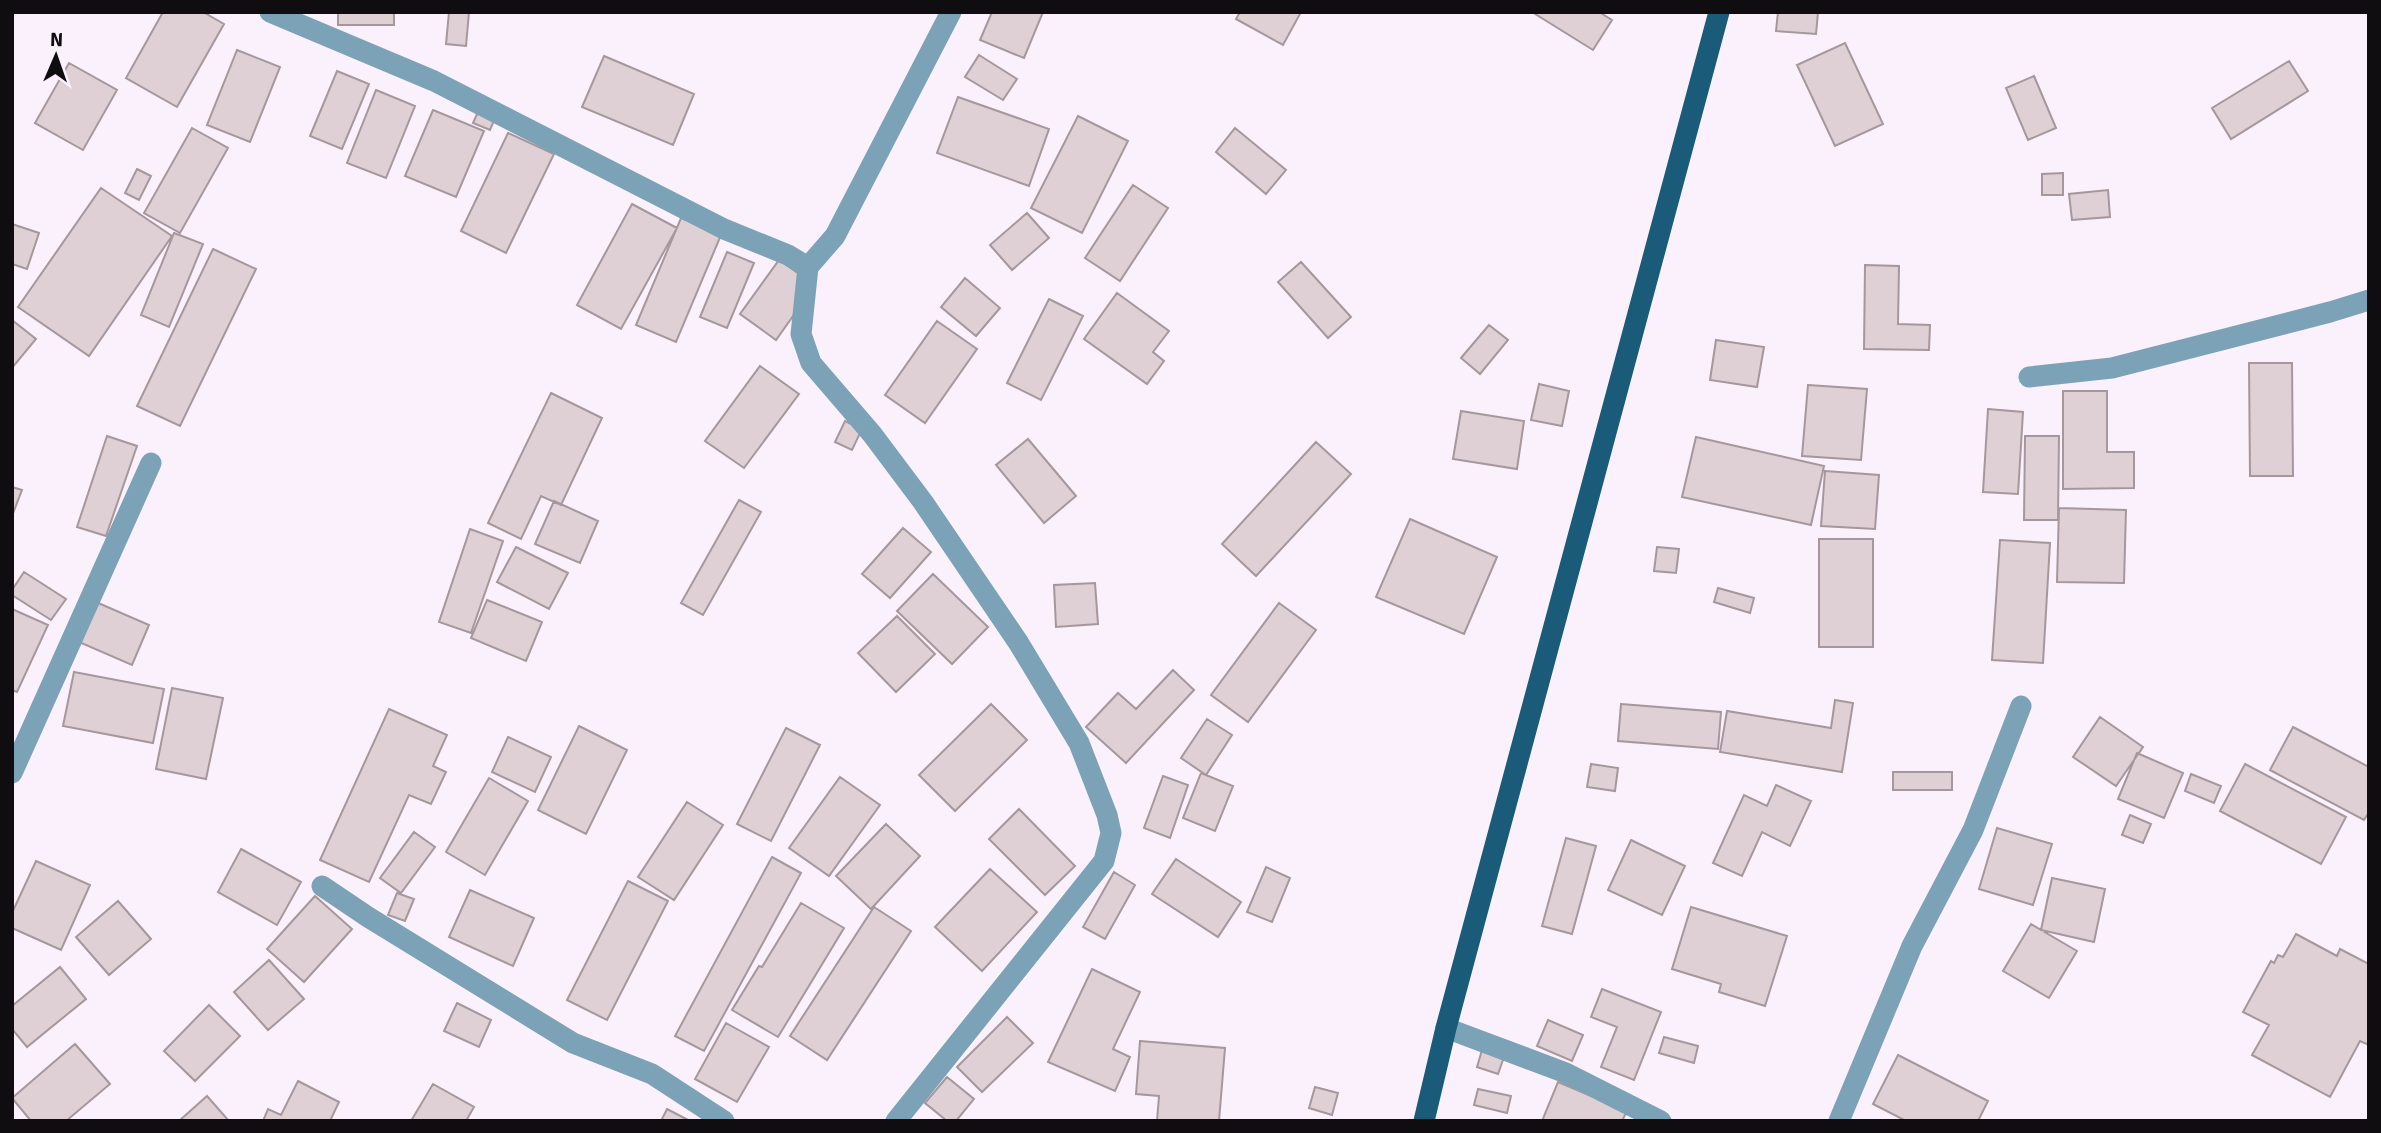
<svg xmlns="http://www.w3.org/2000/svg" width="2381" height="1133" font-family="Signika,sans-serif">
	<style>
		.building { fill: #dfd0d5; stroke: #a5979b; stroke-width: 2 }
		.lines { fill: none; stroke-linecap: round; stroke-linejoin: round }
		.minor { stroke: #7ba2b7; stroke-width: 21 }
		.major { stroke: #195b78; stroke-width: 21 }
	</style>
	<rect width="100%" height="100%" fill="#fbf1fc"/>
	<path class="building" d="M163 12H203L224 24 177 107 126 78Z
		M338 12H394V25H338Z
		M449 12H469L466 46 446 44Z
		M992 12H1043L1024 58 980 40Z
		M1240 12H1301L1283 45 1236 19Z
		M1532 12H1599L1612 20 1593 50Z
		M1778 12H1818L1816 34 1776 31Z
		M1845 43 1883 124 1835 146 1797 65Z
		M237 50 280 67 250 142 207 125Z
		M979 55 1017 79 1003 100 965 77Z
		M604 56 694 94 673 145 582 107Z
		M2289 61 2308 91 2231 139 2212 108Z
		M69 63 117 90 83 150 35 123Z
		M337 71 369 84 342 149 310 136Z
		M2034 76 2056 128 2028 140 2006 88Z
		M376 90 415 106 386 178 347 163Z
		M958 97 1049 129 1029 186 937 153Z
		M482 103 498 111 490 130 473 123Z
		M433 110 484 131 456 197 405 176Z
		M1078 116 1128 141 1082 233 1031 208Z
		M192 128 228 148 180 233 144 213Z
		M1235 128 1286 170 1266 194 1216 152Z
		M508 133 554 154 506 253 461 231Z
		M137 169 151 176 139 200 125 193Z
		M2063 173V195H2042V174Z
		M1133 185 1168 208 1120 281 1085 258Z
		M101 188 172 236 89 356 18 307Z
		M2108 190 2110 217 2072 220 2069 194Z
		M632 204 677 228 621 329 577 305Z
		M1027 213 1049 238 1012 270 990 245Z
		M681 218 721 235 676 342 636 325Z
		M12 224 39 233 27 269 12 264Z
		M174 233 203 244 169 327 141 315Z
		M213 249 256 269 180 426 137 406Z
		M727 252 754 263 727 328 700 317Z
		M779 260 815 285 776 340 740 314Z
		M1301 262 1351 317 1328 338 1278 282Z
		M1865 265 1899 266 1898 324 1930 325 1929 350 1864 349Z
		M965 278 1000 308 976 336 941 307Z
		M1117 293 1169 331 1153 352 1164 361 1147 384 1084 339Z
		M1049 299 1083 316 1041 400 1007 383Z
		M12 320 36 339 12 368Z
		M937 321 977 349 925 423 885 395Z
		M1489 325 1508 340 1480 374 1461 358Z
		M1716 340 1764 347 1757 387 1710 380Z
		M2249 363H2292L2293 476H2250Z
		M760 366 799 394 744 468 705 441Z
		M1539 384 1569 391 1562 426 1531 420Z
		M1808 385 1867 389 1861 460 1802 456Z
		M2063 391H2107V452H2134V488L2063 489Z
		M551 393 602 418 561 505 541 496 521 539 488 523Z
		M1988 409 2023 412 2018 494 1983 492Z
		M1461 411 1524 421 1517 469 1453 459Z
		M845 421 862 429 852 450 835 442Z
		M107 436 137 446 106 536 77 527Z
		M2025 436H2059L2058 520H2024Z
		M1696 437 1824 466 1811 525 1682 497Z
		M1028 439 1076 496 1044 523 996 465Z
		M1316 442 1351 474 1256 576 1222 544Z
		M1825 471 1879 475 1875 529 1821 526Z
		M12 487 22 490 12 516Z
		M739 500 761 512 703 615 681 603Z
		M554 501 598 521 580 563 535 544Z
		M2059 508 2126 510 2124 583 2057 582Z
		M1410 519 1497 557 1464 634 1376 597Z
		M903 528 931 552 890 598 862 574Z
		M470 529 503 541 471 633 439 622Z
		M1819 539H1873V647H1819Z
		M2000 540 2050 543 2043 663 1992 660Z
		M516 547 568 573 549 609 497 582Z
		M1657 547 1679 549 1676 573 1654 571Z
		M24 572 66 599 51 620 12 595V590Z
		M933 574 988 627 952 664 897 611Z
		M1095 583 1098 624 1056 627 1054 585Z
		M1718 588 1754 598 1750 613 1714 602Z
		M487 600 542 622 526 661 471 638Z
		M96 602 149 625 132 665 79 642Z
		M1279 603 1316 630 1248 722 1211 695Z
		M12 609 48 625 17 692 12 690Z
		M897 616 935 654 896 692 858 653Z
		M1173 670 1194 690 1126 763 1086 727 1118 693 1136 709Z
		M74 672 164 689 153 743 63 726Z
		M172 688 223 698 206 779 156 769Z
		M1835 700 1853 703 1842 772 1720 752 1727 711 1831 728Z
		M991 704 1027 740 955 811 919 775Z
		M1621 704 1721 712 1718 749 1618 741Z
		M389 709 447 735 433 766 446 772 431 804 409 795 369 882 320 860Z
		M2100 717 2143 747 2116 786 2073 757Z
		M1207 719 1232 735 1206 775 1181 758Z
		M579 726 627 750 586 834 538 810Z
		M2293 727 2369 767V812L2364 820 2270 770Z
		M786 728 820 745 771 841 737 824Z
		M508 737 551 757 535 792 492 772Z
		M2137 753 2183 773 2164 818 2118 799Z
		M1591 764 1618 768 1615 791 1587 787Z
		M2245 764 2346 817 2321 864 2220 811Z
		M1893 772H1952V790H1893Z
		M1201 773 1233 786 1215 831 1183 818Z
		M2191 774 2221 786 2214 803 2185 791Z
		M1163 776 1188 785 1170 838 1144 828Z
		M840 777 880 805 829 876 789 848Z
		M489 778 528 801 485 875 446 852Z
		M1776 785 1811 801 1790 846 1762 832 1742 876 1713 863 1744 795 1767 806Z
		M687 802 723 825 674 900 638 877Z
		M1019 809 1075 866 1045 895 989 839Z
		M2130 815 2151 824 2143 843 2122 835Z
		M886 824 920 856 871 909 836 876Z
		M1997 828 2052 844 2033 905 1979 889Z
		M414 832 435 847 401 893 380 878Z
		M1566 838 1596 846 1572 934 1542 926Z
		M1631 840 1685 866 1662 915 1608 890Z
		M241 849 301 882 277 925 218 892Z
		M772 857 801 873 704 1051 675 1036Z
		M1176 859 1241 902 1218 937 1152 894Z
		M36 861 90 885 61 950 12 928V913Z
		M1266 867 1290 878 1272 922 1247 912Z
		M990 869 1037 912 982 971 935 927Z
		M1114 872 1135 885 1105 939 1083 927Z
		M2052 878 2105 889 2094 942 2041 930Z
		M628 881 668 901 607 1020 567 1000Z
		M470 890 534 918 513 966 449 937Z
		M397 893 414 899 405 921 388 915Z
		M315 896 352 929 304 982 267 949Z
		M118 901 151 939 109 975 76 937Z
		M801 903 844 928 778 1037 732 1010 759 966 762 967Z
		M874 907 911 931 827 1060 790 1036Z
		M1691 907 1787 936 1765 1006 1719 992 1721 984 1672 969Z
		M2031 924 2077 951 2049 998 2003 971Z
		M2296 934 2337 956 2340 949 2369 964V1045L2360 1041 2330 1097 2252 1055 2269 1025 2243 1012 2271 961 2274 963 2278 955 2283 957Z
		M269 960 304 999 268 1030 234 992Z
		M60 967 86 999 27 1047 12 1029V1006Z
		M1092 969 1140 992 1113 1049 1130 1057 1115 1091 1048 1062Z
		M1602 989 1661 1012 1634 1080 1601 1067 1617 1027 1591 1017Z
		M457 1003 491 1020 479 1047 444 1031Z
		M209 1005 240 1036 195 1081 164 1051Z
		M1007 1017 1033 1043 982 1092 957 1067Z
		M1548 1020 1583 1035 1572 1061 1537 1046Z
		M726 1023 769 1047 737 1102 695 1079Z
		M1664 1037 1698 1046 1694 1063 1659 1053Z
		M1140 1041 1225 1048 1219 1121H1157L1159 1096 1136 1094Z
		M75 1044 110 1084 66 1121H31L12 1098Z
		M1482 1050 1504 1057 1498 1074 1477 1067Z
		M1898 1055 1988 1101 1978 1121H1906L1873 1104Z
		M947 1077 974 1099 956 1121H947L925 1103Z
		M298 1081 339 1102 330 1121H263L268 1109 281 1115Z
		M1558 1082 1627 1111 1622 1121H1542Z
		M433 1084 474 1107 466 1121H411Z
		M1315 1087 1338 1093 1332 1115 1309 1108Z
		M1478 1089 1511 1096 1507 1113 1474 1105Z
		M207 1096 229 1121H179Z
		M667 1109 690 1121H661Z"/>
	<g class="lines">
		<path class="minor" d="M270 12 434 81 724 229 788 255 808 267
			M2029 377 2112 368 2330 312 2369 300
			M12 773 151 463
			M322 886 368 917 573 1043 652 1074 724 1121
			M1446 1028 1566 1073 1661 1121
			M896 1121 1104 861 1111 833 1107 815 1079 743 1018 642 923 502 872 434 811 363 801 334 808 267 835 236 951 12
			M1839 1121 1912 946 1973 830 2021 706"/>
		<path class="major" d="M1424 1121 1446 1028 1719 12"/>
	</g>
	<rect width="2381" height="1133" fill="none" stroke="#100d10" stroke-width="28"/>
	<g transform="translate(56 56) rotate(2)" stroke="#fbf1fc" stroke-width="5" paint-order="stroke">
	<path d="M0-5L12 26L0 18L-12 26Z" fill="#100d10"/>
	<text y="-10" font-size="19" font-weight="bold" text-anchor="middle" fill="#100d10">N</text>
	</g>
</svg>
